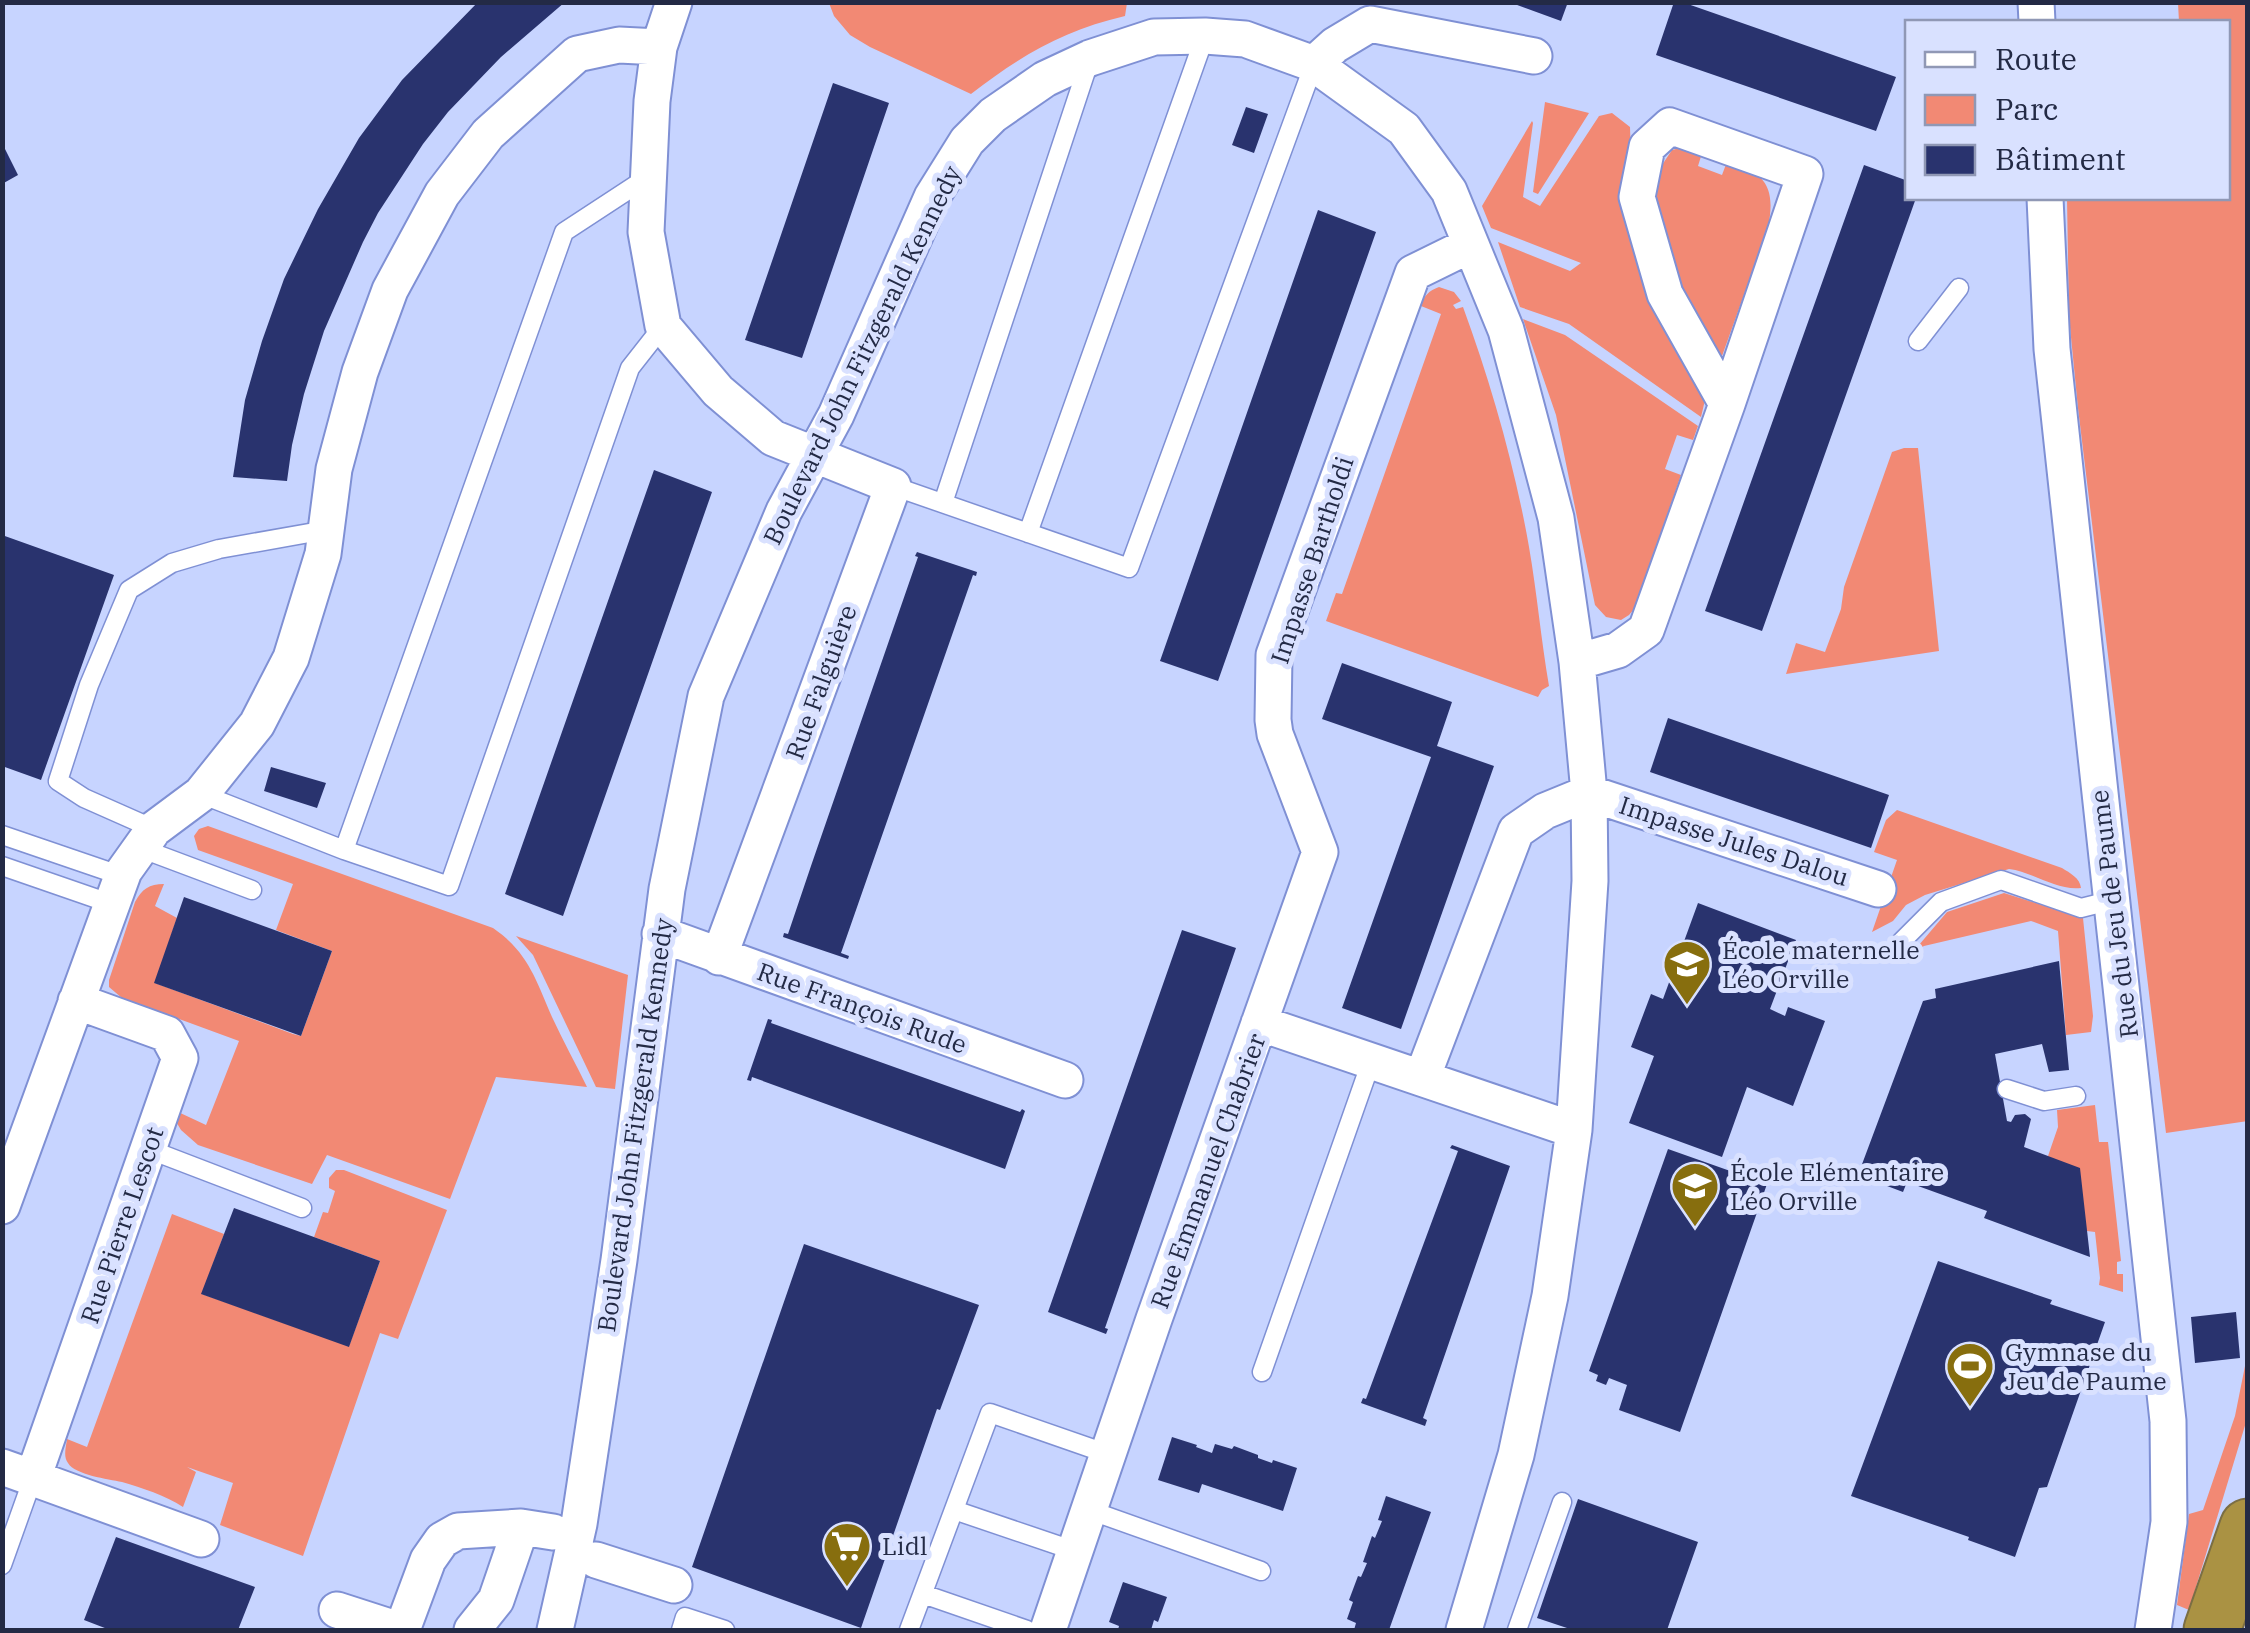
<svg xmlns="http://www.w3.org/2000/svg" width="2250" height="1633" font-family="'IBM Plex Serif',serif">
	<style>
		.green { fill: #f28974 }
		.building { fill: #29336e }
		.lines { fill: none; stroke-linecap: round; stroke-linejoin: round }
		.lane-casing { stroke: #7f90d4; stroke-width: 21 }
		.street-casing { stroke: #7f90d4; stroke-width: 39 }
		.highway-casing { stroke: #7b6e44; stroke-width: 59 }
		.lane { stroke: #fff; stroke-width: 18 }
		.street { stroke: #fff; stroke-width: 35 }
		.highway { stroke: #aa9243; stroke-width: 55 }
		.labels { text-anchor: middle; stroke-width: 10; stroke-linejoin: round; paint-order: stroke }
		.street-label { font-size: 25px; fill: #232a45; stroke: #d9e1ff }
		.poi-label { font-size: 25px; fill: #232a45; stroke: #d9e1ff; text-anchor: start }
	</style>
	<rect width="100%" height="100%" fill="#c7d4ff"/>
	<path class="green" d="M829 3H1127L1125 16C1064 30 1020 56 971 94L870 47 850 35 834 16Z
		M2178 3H2246L2248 13V1121L2166 1133 2078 408 2069 317 2067 198H2228V22H2179Z
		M1545 102 1589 113 1538 194 1533 192Z
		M1612 113 1630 127 1632 188 1705 400 1701 417 1569 324 1520 307 1498 242 1570 271 1581 263 1491 228 1482 206 1532 121 1533 123 1523 197 1540 206 1599 116Z
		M1688 146 1703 150 1698 166 1722 175 1728 159C1766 174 1776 187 1768 228L1717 370 1687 310 1653 195 1655 162 1662 165 1672 150Z
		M1439 287 1454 292 1461 301 1453 305 1456 309 1463 307C1491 383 1515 467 1529 547 1537 593 1541 640 1549 686L1542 690 1538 697 1326 621 1336 593 1342 594 1441 314 1421 306C1424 295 1429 291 1439 287Z
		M1523 319 1565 335 1698 426 1693 440 1677 435 1665 469 1681 475 1635 608 1629 615 1621 620 1606 617 1595 605 1556 415Z
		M1904 448H1918L1939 651 1786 674 1796 643 1825 652 1841 609 1844 587 1892 452Z
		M1897 810 2062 868C2070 873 2080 878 2081 888 2057 891 2033 872 2009 869L1925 895 1906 905 1893 921 1872 932 1897 860 1874 852 1886 820Z
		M208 826 493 928C528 952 536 980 552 1017 563 1041 576 1064 587 1087L496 1077 450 1199 327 1155 312 1184 198 1145 181 1130 175 1120 176 1111 206 1125 239 1041 122 998 109 987V980L135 902C142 889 149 884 164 884L155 906 177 918 155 983 293 1034 301 1036 332 951 276 930 293 884 198 850 194 836 199 829Z
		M2004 893 2083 918 2093 1016 2091 1032 2066 1035 2058 931 2031 921 1924 946 1913 952 1947 912Z
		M516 936 628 975 615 1089 596 1087 533 955Z
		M2095 1105 2099 1142H2108L2121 1261 2117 1262V1274H2123V1292L2099 1285 2100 1278 2095 1232 2087 1231 2048 1156 2058 1127 2057 1110Z
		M336 1170H344L447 1210 398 1339 380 1333 303 1556 220 1525 233 1483 187 1467 196 1472 183 1507C165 1495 142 1488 122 1482 108 1479 75 1475 68 1463 63 1457 66 1447 67 1439L87 1447 172 1214 224 1234 202 1294 349 1346 380 1261 314 1237 323 1212 328 1213 335 1191 329 1188V1178Z
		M2247 1356V1419L2189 1610 2177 1605 2189 1514 2203 1510 2235 1416Z"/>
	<path class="building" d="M478 2H565L501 57 448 112 423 144 378 213 363 242 324 331 304 394 292 445 287 481 233 477 245 400 262 341 284 279 318 209 359 138 402 80Z
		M1509 2H1568L1561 21Z
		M1674 2H1682L1896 77 1876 131 1656 55Z
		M833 83 889 103 802 358 745 340Z
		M1246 107 1268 114 1254 153 1232 145Z
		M2 143 18 175 2 184Z
		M1864 165 1908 181V198H1916L1762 631 1705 611Z
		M1318 210 1376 232 1218 681 1160 661Z
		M654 470 712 492 563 916 505 894Z
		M2 535 114 575 41 780 2 766Z
		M917 552 977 572 976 576 973 575 841 953 849 956 848 959 783 937 784 933 788 934 812 863 918 557 915 556Z
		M1342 663 1452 702 1437 746 1494 766 1401 1029 1342 1008 1431 757 1322 719Z
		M1668 718 1889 795 1871 848 1650 772Z
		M271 767 326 783 317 808 264 791Z
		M184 897 332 951 301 1036 154 983Z
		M1698 903 1796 940 1770 1009 1785 1016 1788 1007 1825 1021 1793 1106 1747 1087 1722 1157 1629 1123 1654 1056 1631 1047 1651 994 1663 999Z
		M1182 930 1236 948 1105 1328 1108 1329 1106 1334 1048 1312Z
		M2059 961 2069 1070 2049 1072 2042 1044 1995 1054 2007 1121 2011 1122 2015 1115 2025 1114 2031 1119 2024 1147 2080 1168 2090 1257 1984 1218 1987 1211 1907 1182 1903 1192 1858 1175 1923 1001 1936 998 1935 989Z
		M768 1019 772 1020 771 1023 1020 1112 1022 1109 1025 1111 1005 1169 752 1077 751 1081 747 1080Z
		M1452 1145 1510 1166 1423 1418 1427 1420 1425 1426 1361 1403 1363 1398 1366 1399 1458 1151 1450 1148Z
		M1668 1149 1767 1184 1680 1432 1619 1410 1627 1385 1609 1378 1606 1385 1596 1381 1598 1375 1589 1371Z
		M234 1208 380 1261 349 1347 201 1294Z
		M804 1244 979 1305 940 1410 937 1409 861 1628 692 1567Z
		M1938 1261 2052 1300 2050 1304 2105 1322 2047 1487 2039 1488 2015 1557 1968 1540 1969 1537 1851 1496Z
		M2236 1312 2240 1358 2195 1363 2191 1317Z
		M1172 1437 1197 1445 1196 1447 1212 1453 1215 1444 1232 1449 1234 1446 1258 1455V1458L1272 1463 1273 1460 1297 1468 1283 1511 1202 1484 1199 1493 1158 1480Z
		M1386 1496 1431 1512 1389 1630H1354L1356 1623 1347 1619 1353 1602 1349 1600 1358 1576 1361 1577 1367 1563 1363 1562 1372 1536 1375 1538 1382 1521 1378 1520Z
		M1578 1499 1698 1542 1667 1630H1573L1537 1618Z
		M116 1537 255 1587 238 1630H110L84 1620Z
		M1123 1582 1167 1597 1158 1622 1154 1620 1151 1630H1118L1119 1626 1109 1622Z"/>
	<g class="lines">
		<g class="lane-casing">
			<path id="lane" d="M1918 341 1959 288
				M893 486 1129 568 1314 64
				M943 503 1089 62
				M1028 533 1205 36
				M201 794 344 850 564 232 648 177
				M154 829 84 798 58 781 89 685 129 590 172 563 219 549 326 530
				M2 835 122 876
				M140 848 252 890
				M344 850 449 886 630 368 663 326
				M2 866 112 904
				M1901 942 1941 902 2001 880 2081 908 2113 900
				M2007 1089 2044 1101 2076 1096
				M148 1149 302 1208
				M1262 1372 1371 1062
				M954 1510 1075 1551
				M1089 1510 1261 1571
				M2 1565 33 1478
				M923 1594 1027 1630
				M681 1630 685 1617 725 1630
				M909 1630 990 1413 1108 1454
				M1517 1630 1562 1502"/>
		</g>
		<g class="street-casing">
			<path id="street" d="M674 2 659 47 652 101 646 232 663 326 718 391 773 438 893 486 719 957
				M2036 2 2037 22
				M1314 64 1335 45 1370 24 1534 56
				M2045 198 2052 349 2168 1421 2169 1522 2153 1630
				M1577 662 1618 650 1646 630 1727 404 1805 174 1670 126 1647 147 1637 197 1665 294 1727 404
				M660 934 1065 1080
				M1259 1023 1574 1130
				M1422 1078 1516 831 1545 811 1589 793 1878 889
				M2 1206 124 871 154 829 201 794 257 724 291 658 323 554 334 469 360 372 390 290 442 194 488 134 577 54 619 45 659 47
				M2 1467 33 1478 180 1058 167 1034 76 1001
				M33 1478 201 1539
				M596 1560 674 1585
				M337 1610 399 1630
				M402 1630 428 1560 442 1540 458 1531 521 1527 553 1532
				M472 1630 496 1600 521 1527
				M555 1630 579 1524 619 1260 667 889 706 696 784 511 836 415 932 197 967 141 993 115 1045 79 1090 58 1154 37 1205 36 1245 39 1314 64 1404 129 1449 191 1506 330 1556 518 1577 662 1589 793 1590 881 1574 1130 1550 1296 1516 1455 1464 1630
				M1048 1630 1154 1319 1320 852 1275 734 1273 720 1274 655 1413 273 1470 245"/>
		</g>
		<g class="highway-casing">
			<path id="highway" d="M2212 1630 2248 1527"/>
		</g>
		<use href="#lane" class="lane"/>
		<use href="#street" class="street"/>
		<use href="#highway" class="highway"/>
	</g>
	<defs>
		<g id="school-pin" transform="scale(2.5)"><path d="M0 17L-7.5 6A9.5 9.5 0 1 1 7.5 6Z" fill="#876e0e" stroke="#d9e1ff"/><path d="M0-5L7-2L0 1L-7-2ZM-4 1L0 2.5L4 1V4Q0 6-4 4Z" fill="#fff"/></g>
		<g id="stadium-pin" transform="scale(2.5)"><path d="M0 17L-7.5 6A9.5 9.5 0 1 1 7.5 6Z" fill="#876e0e" stroke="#d9e1ff"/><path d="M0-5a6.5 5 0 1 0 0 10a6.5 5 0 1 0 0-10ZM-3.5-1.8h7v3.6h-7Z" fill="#fff"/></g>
		<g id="supermarket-pin" transform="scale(2.5)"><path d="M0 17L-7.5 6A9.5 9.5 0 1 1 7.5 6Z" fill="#876e0e" stroke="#d9e1ff"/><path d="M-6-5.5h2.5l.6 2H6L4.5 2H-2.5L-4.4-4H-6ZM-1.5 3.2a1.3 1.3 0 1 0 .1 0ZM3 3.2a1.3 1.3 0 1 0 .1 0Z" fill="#fff"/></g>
	</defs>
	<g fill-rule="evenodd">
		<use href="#school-pin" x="1687" y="964"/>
		<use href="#school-pin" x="1695" y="1186"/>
		<use href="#stadium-pin" x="1970" y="1366"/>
		<use href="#supermarket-pin" x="847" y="1546"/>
	</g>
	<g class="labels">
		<g class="street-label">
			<text transform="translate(862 355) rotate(-64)" y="9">Boulevard John Fitzgerald Kennedy</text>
			<text transform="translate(1312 560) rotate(-72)" y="9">Impasse Bartholdi</text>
			<text transform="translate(821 682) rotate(-70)" y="9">Rue Falguière</text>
			<text transform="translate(1734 841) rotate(18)" y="9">Impasse Jules Dalou</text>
			<text transform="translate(2114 914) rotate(-97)" y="9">Rue du Jeu de Paume</text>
			<text transform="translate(862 1008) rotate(20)" y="9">Rue François Rude</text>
			<text transform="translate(635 1125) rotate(-82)" y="9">Boulevard John Fitzgerald Kennedy</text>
			<text transform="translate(1208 1171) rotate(-70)" y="9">Rue Emmanuel Chabrier</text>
			<text transform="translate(122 1225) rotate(-71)" y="9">Rue Pierre Lescot</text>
		</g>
		<g class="poi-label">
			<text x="1722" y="959">École maternelle<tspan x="1722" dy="29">Léo Orville</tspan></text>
			<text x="1730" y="1181">École Elémentaire<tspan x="1730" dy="29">Léo Orville</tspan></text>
			<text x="2005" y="1361">Gymnase du<tspan x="2005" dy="29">Jeu de Paume</tspan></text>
			<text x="882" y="1555">Lidl</text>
		</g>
	</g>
	<rect width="2250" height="1633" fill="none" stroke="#232a45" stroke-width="10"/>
	<rect x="1905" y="20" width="325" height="180" fill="#d9e1ff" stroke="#9098b5" stroke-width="2.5"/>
	<rect x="1925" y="52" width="50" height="15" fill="#ffffff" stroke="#9098b5" stroke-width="2.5"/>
	<text x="1995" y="70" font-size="30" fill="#232a45">Route</text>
	<rect x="1925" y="95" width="50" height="30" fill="#f28974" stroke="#9098b5" stroke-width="2.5"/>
	<text x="1995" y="120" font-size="30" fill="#232a45">Parc</text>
	<rect x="1925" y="145" width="50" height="30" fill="#29336e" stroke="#9098b5" stroke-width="2.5"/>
	<text x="1995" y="170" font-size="30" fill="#232a45">Bâtiment</text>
</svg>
